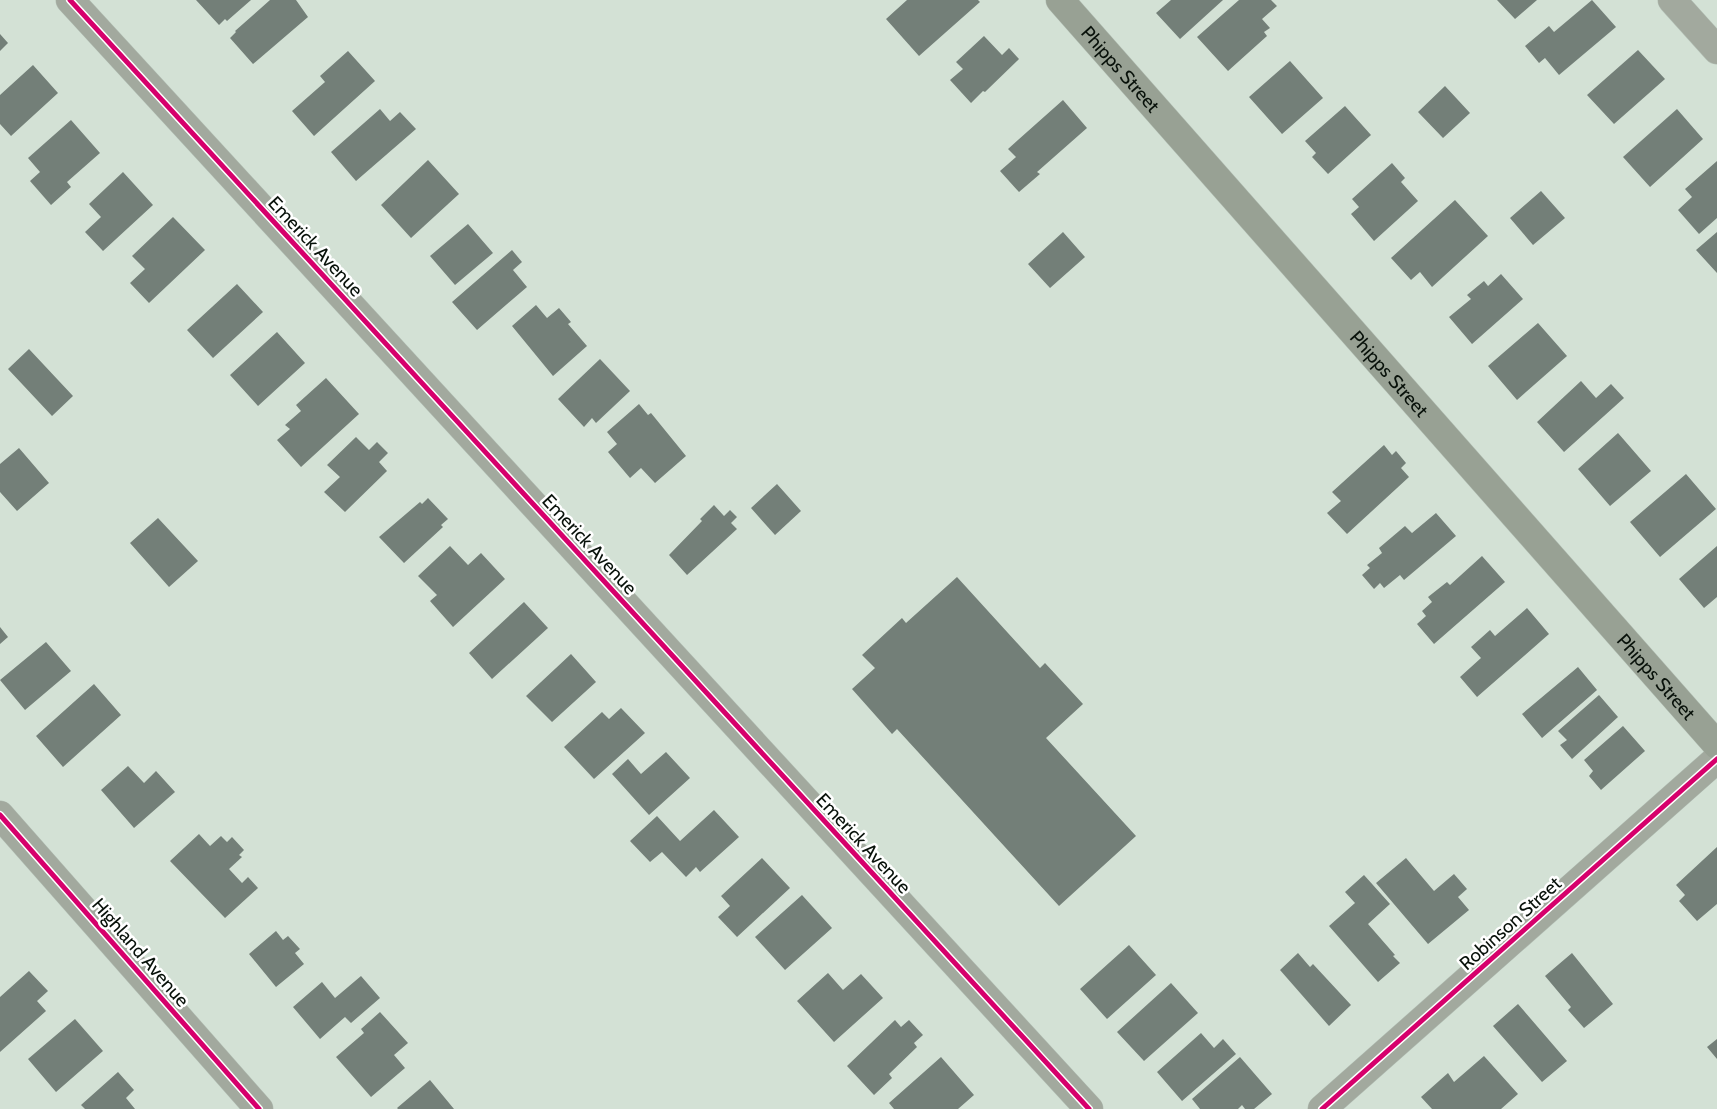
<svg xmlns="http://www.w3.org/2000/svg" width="1717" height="1109" font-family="Cabin,sans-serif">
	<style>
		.building { fill: #737f78 }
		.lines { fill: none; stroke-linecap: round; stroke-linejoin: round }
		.minor-casing { stroke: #b3bfb5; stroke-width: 29 }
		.major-casing { stroke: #b3bfb5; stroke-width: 29 }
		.minor { stroke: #a2a99e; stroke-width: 28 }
		.major { stroke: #98a194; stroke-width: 28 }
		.cycleway-casing { stroke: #fff; stroke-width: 8 }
		.cycleway { stroke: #d6006c; stroke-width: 5 }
		.labels { text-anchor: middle; stroke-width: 5; stroke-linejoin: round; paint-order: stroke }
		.street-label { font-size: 19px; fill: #08110a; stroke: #fff }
	</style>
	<rect width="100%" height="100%" fill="#d3e1d5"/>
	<path class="building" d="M196 0H251L227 21 225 19 219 25Z
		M270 0H296L308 17 253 64 230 38 236 32 235 31Z
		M907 0H978L980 2 919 56 886 19Z
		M1171 0H1223L1180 39 1156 13Z
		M1239 0H1271L1277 6 1262 19 1270 28 1264 32 1267 36 1228 71 1197 37Z
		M1497 0H1537L1515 19Z
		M1592 0 1616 27 1559 75 1545 58 1539 63 1525 46 1549 26 1554 32Z
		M0 34 8 43 0 51Z
		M984 36 1002 55 1009 48 1019 59 985 92 983 91 971 103 950 80 963 69 956 62Z
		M1638 50 1665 79 1614 124 1587 95Z
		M348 51 375 81 314 136 292 111 325 82 320 76Z
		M1290 61 1323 98 1282 134 1249 97Z
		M33 65 58 93 11 136 0 124V95Z
		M1445 86 1470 113 1443 138 1418 112Z
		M1063 100 1087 128 1037 172 1040 174 1019 192 1000 171 1016 157 1008 149Z
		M1345 106 1371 135 1328 174 1312 157 1316 153 1305 141Z
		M380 109 390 121 400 112 416 129 356 181 331 152Z
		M1677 109 1703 139 1650 187 1623 157Z
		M71 120 100 153 67 182 71 187 51 205 30 181 40 172 28 158Z
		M428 160 459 194 411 238 381 205Z
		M1717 161V218L1699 234 1678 210 1692 197 1685 189Z
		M1392 163 1405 178 1401 182 1418 201 1374 241 1351 214 1359 207 1352 199Z
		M123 172 153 205 103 251 85 232 101 217 89 204Z
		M1541 191 1565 218 1533 245 1510 218Z
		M1455 200 1488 236 1432 287 1420 272 1411 280 1391 258Z
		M173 217 205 250 149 303 130 283 145 269 132 256Z
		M468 224 493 253 455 285 430 256Z
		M1063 232 1085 257 1050 288 1028 264Z
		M1717 232V273L1696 250Z
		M512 250 522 262 513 270 527 287 477 330 452 302Z
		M1501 274 1523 299 1472 344 1449 317 1471 299 1467 295 1484 281 1488 286Z
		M237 284 263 312 213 358 187 330Z
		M536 305 547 318 559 308 571 322 568 324 587 346 553 376 512 326Z
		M1538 323 1567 356 1517 400 1488 366Z
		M277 332 305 363 258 406 230 375Z
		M29 349 73 396 52 416 8 369Z
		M600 359 630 391 596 423 592 418 584 427 558 399Z
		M326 378 359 414 301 467 277 440 290 429 285 425 301 411 296 405Z
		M1581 381 1596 398 1611 384 1624 398 1564 452 1537 422Z
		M639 404 648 415 651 413 686 456 655 483 641 468 630 478 608 452 617 444 607 432Z
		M1618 433 1651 471 1610 506 1578 469Z
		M356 437 369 450 377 442 388 453 379 462 387 471 345 512 324 492 340 477 327 465Z
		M1384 445 1392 455 1396 451 1406 463 1401 468 1409 477 1347 534 1327 513 1341 501 1332 492Z
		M19 448 49 483 17 511 0 492V464Z
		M1686 474 1716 509 1660 557 1630 522Z
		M777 484 801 511 775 535 751 508Z
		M428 498 448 519 441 525 443 527 404 563 379 537 420 502 422 504Z
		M714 505 724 516 730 510 737 517 731 523 737 529 687 575 669 555 702 521 700 519Z
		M1436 513 1456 536 1404 580 1400 575 1384 588 1380 583 1374 589 1362 575 1370 568 1367 565 1382 553 1379 548 1405 526 1412 533Z
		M158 518 198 561 169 587 130 543Z
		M450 546 468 565 481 553 505 579 453 627 430 601 437 595 418 576Z
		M1717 546V597L1704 608 1679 579Z
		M1482 556 1505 582 1434 644 1417 624 1426 616 1422 611 1432 602 1428 597 1447 582 1450 585Z
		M957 577 1040 668 1045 663 1083 704 1046 738 1136 836 1059 906 897 729 892 734 852 689 875 668 862 655 902 618 906 623Z
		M524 602 548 628 492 679 469 653Z
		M1527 608 1549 634 1477 697 1460 677 1481 658 1471 647 1490 630 1495 636Z
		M0 627 8 637 0 644Z
		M46 642 71 671 25 710 0 680Z
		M571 654 596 682 552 722 526 696Z
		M1578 667 1597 690 1542 738 1522 714Z
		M94 684 121 715 63 767 36 736Z
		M1599 695 1618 717 1572 759 1560 745 1567 740 1558 731Z
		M621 708 645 733 594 779 564 747 602 712 609 719Z
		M1623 726 1645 751 1601 790 1589 776 1593 771 1584 760Z
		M666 752 690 778 649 815 612 774 628 759 641 774Z
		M128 766 144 783 156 771 175 792 134 828 101 790Z
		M714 810 739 837 700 872 696 867 686 877 662 852 650 862 630 841 657 816 680 841Z
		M199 834 210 846 221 836 227 842 232 837 244 850 239 855 242 857 229 869 242 883 248 877 258 888 225 918 170 861Z
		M1717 847V904L1697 921 1679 901 1685 895 1676 885Z
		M762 858 790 888 737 937 718 917 730 906 721 896Z
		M1406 858 1434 891 1454 874 1467 889 1458 897 1469 910 1428 944 1376 883Z
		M1364 875 1390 904 1368 924 1395 955 1393 956 1400 963 1378 982 1329 926 1355 903 1345 892Z
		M802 895 832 928 785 970 755 937Z
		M276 931 283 940 288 936 300 949 295 953 304 964 276 987 249 954Z
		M1129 945 1156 975 1107 1019 1080 989Z
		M1298 953 1310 967 1313 964 1351 1005 1329 1026 1280 970Z
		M1572 953 1613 1004 1584 1028 1568 1010 1571 1007 1545 976Z
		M29 971 48 991 37 1001 46 1011 0 1052V997Z
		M828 973 843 990 861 974 883 998 834 1042 797 1001Z
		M361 976 380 998 351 1023 345 1017 320 1039 293 1007 322 982 335 998Z
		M1171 983 1198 1013 1144 1061 1117 1032Z
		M1518 1004 1567 1061 1542 1082 1493 1026Z
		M380 1012 408 1043 394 1055 405 1068 371 1097 336 1057 364 1033 361 1029Z
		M75 1019 103 1051 56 1092 28 1059Z
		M895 1020 901 1027 909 1020 923 1035 914 1043 917 1047 889 1074 892 1078 874 1095 847 1066Z
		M1201 1033 1214 1048 1223 1039 1236 1054 1182 1101 1157 1072Z
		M1717 1039V1059L1707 1047Z
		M1484 1056 1518 1094 1501 1109H1432L1421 1097 1448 1073 1454 1082Z
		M941 1057 974 1095 958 1109H894L889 1103Z
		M1240 1057 1272 1094 1254 1109H1245L1242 1105 1238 1109H1200L1192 1099Z
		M118 1072 134 1090 126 1098 135 1109H85L81 1105Z
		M430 1080 454 1109H398L397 1108Z"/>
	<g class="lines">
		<g class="minor-casing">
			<path id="minor" d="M70 0 1089 1109
				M1672 0 1717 50
				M0 815 259 1109
				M1322 1109 1717 759"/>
		</g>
		<g class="major-casing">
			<g id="major">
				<path id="s1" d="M1060 0 1717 745"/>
			</g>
		</g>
		<use href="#minor" class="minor"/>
		<use href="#major" class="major"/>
		<g class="cycleway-casing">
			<path id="cycleway" d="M70 0 1089 1109
				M0 815 259 1109
				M1322 1109 1717 759"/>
		</g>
		<use href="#cycleway" class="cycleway"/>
	</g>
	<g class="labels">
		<g class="street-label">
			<text dy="7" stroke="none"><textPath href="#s1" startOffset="92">Phipps Street</textPath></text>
			<text transform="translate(316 246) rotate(47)" y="7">Emerick Avenue</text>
			<text dy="7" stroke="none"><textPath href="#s1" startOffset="498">Phipps Street</textPath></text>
			<text transform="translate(590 544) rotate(47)" y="7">Emerick Avenue</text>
			<text dy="7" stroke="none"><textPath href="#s1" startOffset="902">Phipps Street</textPath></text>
			<text transform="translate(864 843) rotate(47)" y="7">Emerick Avenue</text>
			<text transform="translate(1510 923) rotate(-42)" y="7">Robinson Street</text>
			<text transform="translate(141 952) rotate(49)" y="7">Highland Avenue</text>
		</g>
	</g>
</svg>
